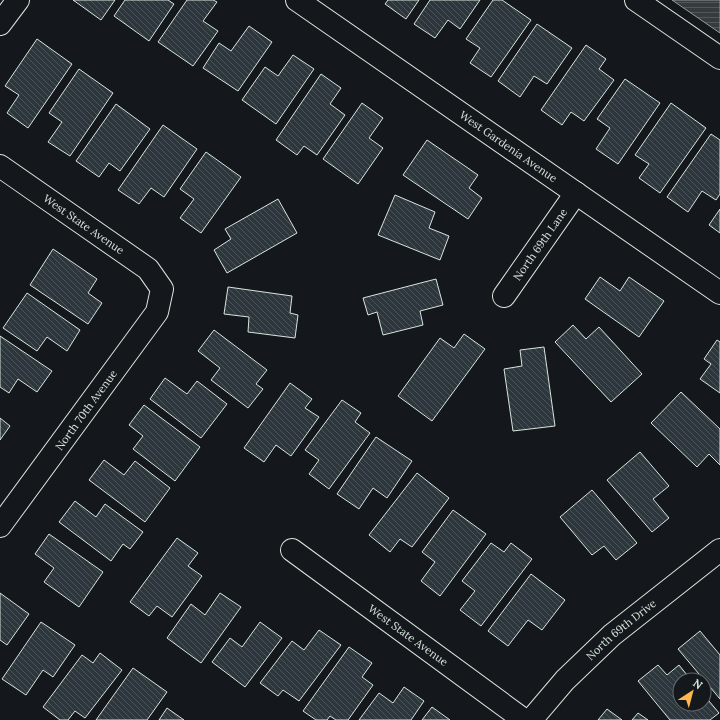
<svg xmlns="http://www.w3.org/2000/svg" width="720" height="720" font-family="Lora,serif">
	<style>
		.water { fill: url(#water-rules); stroke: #939e99 }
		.building { fill: url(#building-back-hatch); stroke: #d8e6dc }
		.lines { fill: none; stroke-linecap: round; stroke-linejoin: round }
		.minor-casing { stroke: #d8e6dc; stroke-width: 24 }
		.tertiary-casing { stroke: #d8e6dc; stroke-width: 24 }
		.minor { stroke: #14181c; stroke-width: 22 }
		.tertiary { stroke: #14181c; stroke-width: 22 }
		.labels { text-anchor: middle; stroke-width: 3; stroke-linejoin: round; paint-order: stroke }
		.street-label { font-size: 11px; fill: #d8e6dc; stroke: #14181c }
	</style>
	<defs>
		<pattern id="water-rules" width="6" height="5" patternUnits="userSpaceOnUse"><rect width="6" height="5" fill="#363b3e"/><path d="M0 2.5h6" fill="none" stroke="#525759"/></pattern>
		<pattern id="building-back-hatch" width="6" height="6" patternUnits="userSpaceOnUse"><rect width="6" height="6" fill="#2c363c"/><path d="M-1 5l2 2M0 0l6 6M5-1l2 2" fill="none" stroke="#4a5358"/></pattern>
	</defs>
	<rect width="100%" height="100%" fill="#14181c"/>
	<path class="water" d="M672 0H720V33Z"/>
	<path class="building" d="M73 0H115L101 20Z
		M125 0H168L174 4 149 41 114 16Z
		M187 0H213L217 2 203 21 218 31 193 66 158 42Z
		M388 0H419L406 19 385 4Z
		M430 0H480L460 29 448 20 435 38 414 24Z
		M493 0H502L531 20 491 77 470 63 480 48 466 39Z
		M537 24 572 48 547 84 534 76 520 97 498 81Z
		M249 26 272 42 238 91 203 68 219 43 231 51Z
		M37 39 72 64 28 128 7 113 19 95 5 86Z
		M586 45 606 59 599 69 614 80 584 121 571 112 562 125 541 110Z
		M293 55 314 69 276 124 242 100 265 67 278 76Z
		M79 69 113 93 70 156 48 142 62 122 49 113Z
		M321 74 341 88 330 104 345 115 317 155 304 146 297 155 276 140Z
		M625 79 660 103 618 164 596 149 610 128 597 119Z
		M362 103 383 118 369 138 383 148 358 184 323 159Z
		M671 103 706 128 660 193 639 178 649 164 635 155Z
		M116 104 150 129 120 171 109 163 99 177 76 161Z
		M163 125 197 149 164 197 151 188 139 204 118 190Z
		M711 134 720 140V194L716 200 702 191 688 212 667 197Z
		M427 140 478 175 469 188 482 198 468 219 403 175Z
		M206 152 241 177 201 233 180 218 194 199 180 189Z
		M395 195 435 212 429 228 449 236 440 260 378 235Z
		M278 199 297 233 227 273 214 250 231 239 225 229Z
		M720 209V233L709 225Z
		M53 249 97 279 88 293 102 303 88 324 30 285Z
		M600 277 620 291 629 277 664 301 639 337 585 299Z
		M436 279 443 305 420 311 423 325 383 335 377 312 368 315 363 298Z
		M228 287 292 296 290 313 298 315 295 338 248 332 249 317 224 314Z
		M27 293 80 330 67 351 47 337 37 351 3 328Z
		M573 325 586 339 599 327 642 374 611 402 555 342Z
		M214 330 267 370 256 384 263 389 248 408 211 380 220 368 198 351Z
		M464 334 485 349 432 421 398 396 440 338 454 348Z
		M0 336 52 371 37 392 18 379 9 393 0 387Z
		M717 340 720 342V393L700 379 711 364 704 359Z
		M544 347 555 426 513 431 504 369 522 366 520 350Z
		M165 378 187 394 197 381 227 404 201 438 150 399Z
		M290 383 312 399 305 408 319 417 291 456 276 445 264 462 244 448Z
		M681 392 720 429V465L709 454 697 467 651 423Z
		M342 400 361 413 355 422 370 433 329 489 309 474 319 460 305 450Z
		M144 405 200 447 175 481 133 449 143 436 129 425Z
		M0 418 10 426 0 440Z
		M376 437 412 461 387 498 373 488 359 509 337 494Z
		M640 452 669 486 653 499 669 518 652 532 607 480Z
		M104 460 124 475 135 461 170 488 145 522 89 480Z
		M417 473 449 498 412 547 400 539 390 552 369 535Z
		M592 490 637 543 616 560 604 546 592 555 560 517Z
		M75 501 96 517 105 504 143 532 130 549 123 544 111 561 59 522Z
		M453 510 486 534 440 596 421 581 435 562 422 552Z
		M49 534 103 572 79 607 44 582 54 568 35 554Z
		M177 538 198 553 188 566 202 576 172 617 157 606 149 616 130 602Z
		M491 543 504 552 511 543 532 559 481 626 460 610 475 591 462 581Z
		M531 574 565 600 542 630 528 620 508 646 488 631Z
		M0 593 29 614 7 645 0 640Z
		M220 593 241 607 201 663 167 638 191 604 205 615Z
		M41 622 75 645 53 677 43 670 26 695 2 679Z
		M260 622 282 638 245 687 212 662 230 638 242 647Z
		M319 630 341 645 299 701 283 690 278 696 260 683 292 641 304 650Z
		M700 631 720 655V699L678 649Z
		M349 647 372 663 362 677 373 685 348 720H336L330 716 327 720H316L303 711Z
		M100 653 122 670 85 718 75 711 68 720H60L43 707 82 655 93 663Z
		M658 665 667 675 679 665 691 680H680V704H704V695L719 713 710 720H670L638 681Z
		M133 668 167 692 147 720H96Z
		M404 687 424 701 411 720H359L379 693 393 703Z
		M432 707 450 720H422Z
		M167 708 184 720H159Z
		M607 709 622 720H598Z
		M638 713 648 720H632Z"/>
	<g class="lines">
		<g class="minor-casing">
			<g id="minor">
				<path id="s1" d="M297 0 720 293"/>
				<path d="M0 24 18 0"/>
				<path id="s2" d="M0 166 148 269 162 289 157 312 0 526"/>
				<path id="s3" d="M504 296 576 193"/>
				<path id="s4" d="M292 550 524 720"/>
				<path id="s5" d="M531 720 565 680 612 635 720 550"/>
			</g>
		</g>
		<g class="tertiary-casing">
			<path id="tertiary" d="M636 0 720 58"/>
		</g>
		<use href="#minor" class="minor"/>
		<use href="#tertiary" class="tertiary"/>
	</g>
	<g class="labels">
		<g class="street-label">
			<text dy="4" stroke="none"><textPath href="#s1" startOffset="257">West Gardenia Avenue</textPath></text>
			<text dy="4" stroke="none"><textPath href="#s2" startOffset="102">West State Avenue</textPath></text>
			<text dy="4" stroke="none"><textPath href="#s3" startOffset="63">North 69th Lane</textPath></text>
			<text transform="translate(86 410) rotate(-54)" y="4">North 70th Avenue</text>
			<text dy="4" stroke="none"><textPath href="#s5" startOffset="128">North 69th Drive</textPath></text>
			<text dy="4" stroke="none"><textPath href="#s4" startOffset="144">West State Avenue</textPath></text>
		</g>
	</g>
	<g transform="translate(692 692) rotate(36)"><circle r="19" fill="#14181c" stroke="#626a69"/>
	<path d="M0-3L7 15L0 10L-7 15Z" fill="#ffb74d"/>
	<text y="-6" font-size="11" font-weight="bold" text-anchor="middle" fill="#d8e6dc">N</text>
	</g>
</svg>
